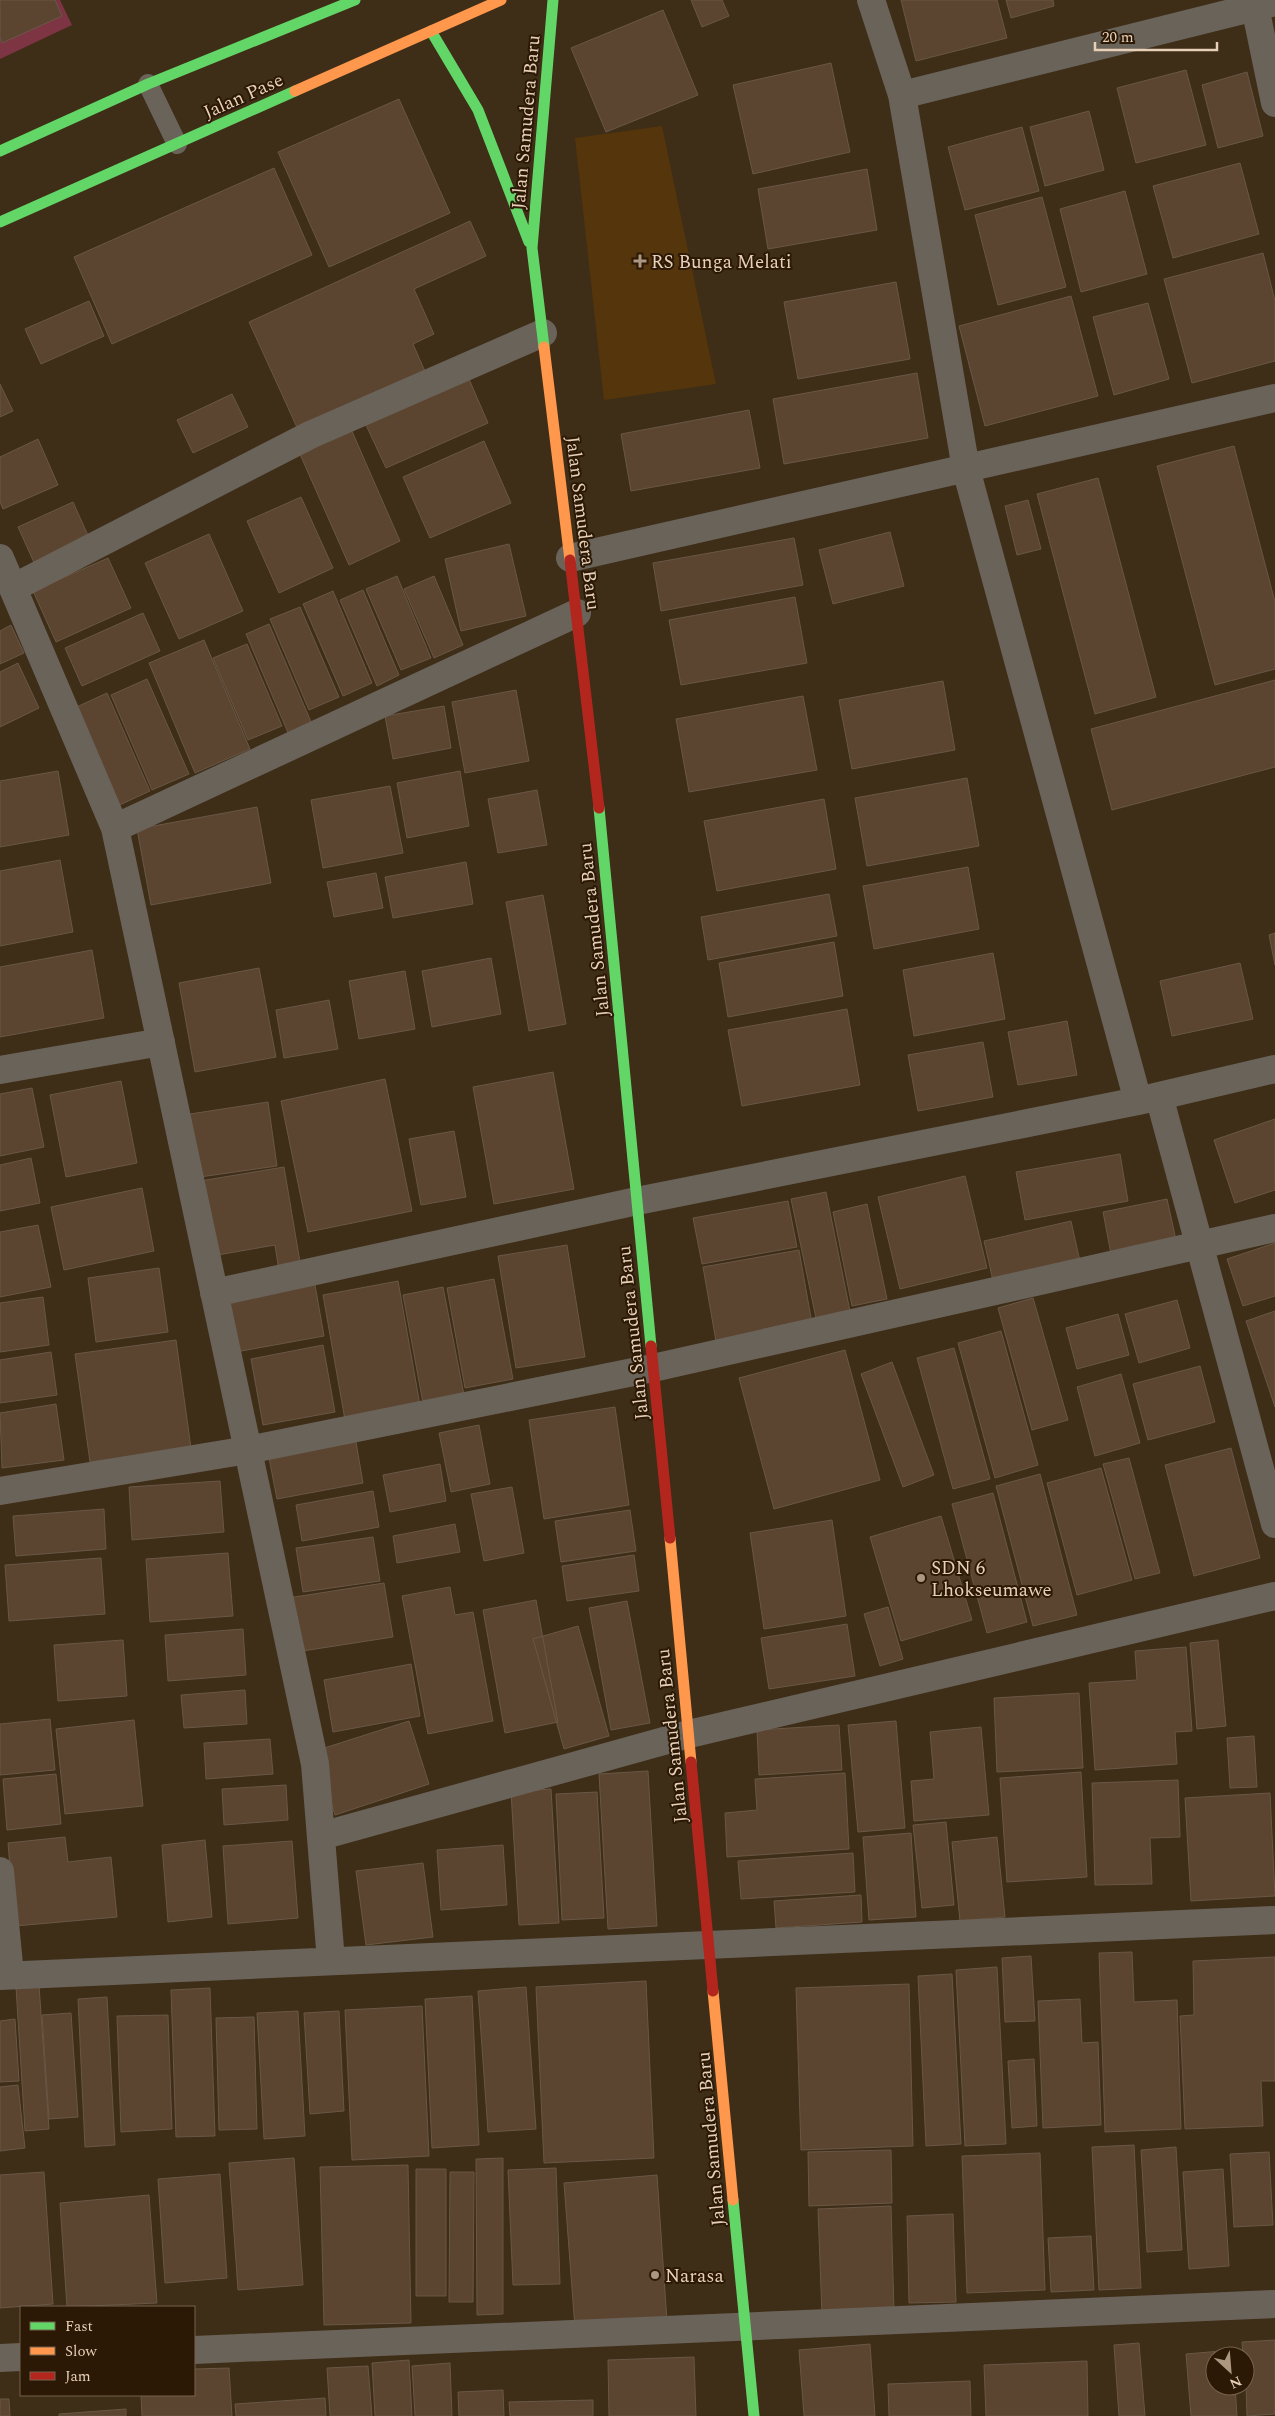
<svg xmlns="http://www.w3.org/2000/svg" width="1275" height="2416" font-family="Spectral,serif">
	<style>
		.built { fill: #55350b }
		.green { fill: #7d3443 }
		.building { fill: #5c4530; stroke: #695747 }
		.lines { fill: none; stroke-linecap: round; stroke-linejoin: round }
		.lane { stroke: #6a6359; stroke-width: 20 }
		.street { stroke: #6a6359; stroke-width: 28 }
		.fast { stroke: #63d668; stroke-width: 11 }
		.slow { stroke: #ff974d; stroke-width: 11 }
		.jam { stroke: #b3261e; stroke-width: 11 }
		.poi-dot { fill: #ac9780; stroke: #2b1906; stroke-width: 2 }
		.labels { text-anchor: middle; stroke-width: 4; stroke-linejoin: round; paint-order: stroke }
		.street-label { font-size: 19px; fill: #e8d0b8; stroke: #2b1906 }
		.poi-label { font-size: 19px; fill: #e8d0b8; stroke: #2b1906; text-anchor: start }
	</style>
	<rect width="100%" height="100%" fill="#3e2d17"/>
	<path class="built" d="M662 126 716 384 604 400 575 138Z"/>
	<path class="green" d="M0 0H60L72 25 0 59Z"/>
	<path class="building" d="M0 0H55L62 16 2 43 0 38Z
		M691 0H722L729 16 702 27Z
		M901 0H997L1007 38 916 61Z
		M1006 0H1053L1054 6 1011 18Z
		M663 10 698 95 606 132 571 48Z
		M831 63 850 152 753 174 733 85Z
		M1186 70 1206 145 1136 163 1117 88Z
		M1247 72 1263 136 1218 148 1202 85Z
		M399 99 450 213 329 267 278 152Z
		M1089 111 1104 170 1045 186 1030 127Z
		M1022 127 1039 191 965 210 948 147Z
		M1240 163 1259 234 1173 258 1153 186Z
		M274 168 312 255 112 344 74 257Z
		M867 169 877 230 768 249 758 189Z
		M1125 191 1147 274 1081 292 1060 209Z
		M1042 197 1066 287 998 305 975 215Z
		M470 221 486 256 414 289 434 334 413 344 427 376 300 434 249 322Z
		M1263 253 1275 301V361L1192 383 1164 279Z
		M896 282 910 359 798 379 784 302Z
		M1071 296 1098 396 985 426 959 326Z
		M89 301 104 336 41 364 25 329Z
		M1148 303 1169 379 1114 395 1093 317Z
		M917 373 928 438 784 464 773 399Z
		M469 379 488 423 386 468 366 425Z
		M0 384 13 411 0 417Z
		M232 394 248 427 193 453 177 420Z
		M749 410 760 468 631 491 621 434Z
		M351 429 400 541 349 565 299 452Z
		M38 439 58 485 3 509 0 502V457Z
		M484 441 511 503 430 538 403 477Z
		M1234 446 1275 602V669L1215 685 1157 466Z
		M1098 478 1156 697 1095 714 1037 494Z
		M301 497 333 568 279 593 247 521Z
		M1028 500 1041 549 1017 555 1005 506Z
		M73 502 91 542 36 567 18 527Z
		M890 532 904 586 833 604 819 550Z
		M209 534 243 611 179 639 145 563Z
		M794 538 803 585 661 611 653 563Z
		M509 544 526 616 461 631 445 559Z
		M108 558 131 608 56 642 33 591Z
		M397 576 431 658 401 670 366 589Z
		M434 576 463 645 434 658 404 589Z
		M363 590 399 675 377 686 340 600Z
		M333 591 372 683 343 696 303 604Z
		M795 597 807 663 681 685 669 620Z
		M300 607 339 697 309 710 270 619Z
		M143 613 160 651 82 686 65 648Z
		M269 624 312 724 289 735 246 634Z
		M11 625 24 653 0 664V631Z
		M204 640 250 749 195 773 149 663Z
		M247 644 282 726 248 740 213 658Z
		M18 663 39 708 0 727V672Z
		M147 679 189 774 152 790 111 695Z
		M1275 680V767L1112 810 1091 729Z
		M943 681 955 750 852 769 839 700Z
		M516 690 529 761 465 773 452 702Z
		M107 693 150 791 113 808 70 710Z
		M803 696 817 770 689 792 676 719Z
		M444 706 451 748 393 759 385 716Z
		M58 771 69 835 0 847V781Z
		M460 771 469 826 407 838 397 783Z
		M967 778 979 846 867 866 855 798Z
		M390 786 403 853 323 868 311 800Z
		M537 790 547 845 498 853 488 799Z
		M824 799 836 869 717 891 704 821Z
		M257 807 271 883 151 905 137 829Z
		M60 860 73 932 0 946V871Z
		M466 862 473 904 393 918 385 877Z
		M968 867 979 929 874 949 863 886Z
		M376 873 383 908 334 917 327 882Z
		M829 894 837 936 708 960 701 917Z
		M543 895 566 1024 529 1031 506 902Z
		M1275 933V965L1269 935Z
		M834 942 843 996 728 1017 719 963Z
		M92 950 104 1018 0 1037V967Z
		M993 953 1005 1019 914 1036 903 970Z
		M491 958 501 1014 432 1027 422 971Z
		M1240 963 1253 1019 1172 1036 1160 981Z
		M259 968 276 1057 195 1072 179 983Z
		M405 971 415 1029 359 1039 349 981Z
		M329 1000 338 1049 284 1058 276 1010Z
		M847 1009 860 1085 742 1106 728 1030Z
		M1067 1021 1077 1075 1018 1085 1008 1032Z
		M983 1042 993 1097 918 1111 908 1055Z
		M553 1072 574 1189 494 1204 473 1087Z
		M385 1079 412 1211 308 1232 281 1101Z
		M121 1081 137 1163 66 1177 50 1095Z
		M32 1088 44 1147 0 1156V1094Z
		M268 1102 277 1166 200 1177 190 1114Z
		M1275 1119V1190L1235 1203 1214 1140Z
		M454 1131 466 1197 421 1205 409 1139Z
		M1120 1154 1128 1201 1025 1220 1016 1172Z
		M31 1158 40 1203 0 1211V1165Z
		M284 1167 301 1268 279 1271 275 1245 212 1256 200 1181Z
		M965 1176 987 1268 900 1289 878 1197Z
		M142 1188 154 1251 64 1270 51 1207Z
		M826 1192 851 1316 817 1323 791 1199Z
		M1167 1199 1176 1240 1111 1254 1103 1212Z
		M788 1201 797 1247 702 1264 693 1218Z
		M867 1204 887 1299 852 1306 833 1212Z
		M1071 1221 1081 1266 994 1285 984 1241Z
		M38 1225 51 1287 0 1297V1232Z
		M1275 1243V1296L1243 1306 1227 1259Z
		M567 1245 585 1357 516 1368 498 1256Z
		M799 1250 813 1329 717 1347 703 1267Z
		M159 1268 168 1332 96 1342 88 1278Z
		M494 1279 513 1379 465 1388 447 1288Z
		M398 1281 420 1405 345 1420 323 1295Z
		M315 1285 324 1336 236 1352 228 1301Z
		M443 1287 464 1395 423 1403 403 1295Z
		M43 1297 49 1345 0 1352V1303Z
		M1033 1298 1068 1420 1032 1430 998 1308Z
		M1177 1300 1190 1348 1139 1363 1125 1314Z
		M1275 1311V1407L1246 1321Z
		M1118 1314 1129 1355 1077 1369 1066 1328Z
		M1001 1331 1038 1465 995 1478 958 1343Z
		M176 1340 191 1448 90 1462 75 1354Z
		M323 1345 335 1412 263 1425 251 1359Z
		M954 1348 990 1479 953 1489 917 1358Z
		M845 1350 880 1480 774 1509 739 1378Z
		M51 1352 57 1395 0 1403V1360Z
		M892 1362 934 1475 903 1487 861 1374Z
		M1200 1366 1215 1422 1148 1440 1133 1384Z
		M1121 1374 1140 1443 1095 1456 1077 1387Z
		M56 1404 64 1460 2 1468 0 1413Z
		M615 1407 629 1505 544 1519 529 1420Z
		M479 1425 490 1484 451 1492 439 1433Z
		M356 1442 363 1483 277 1499 269 1458Z
		M1231 1448 1260 1558 1194 1576 1165 1465Z
		M1129 1458 1160 1573 1135 1579 1103 1464Z
		M440 1464 446 1501 390 1512 383 1475Z
		M1101 1468 1132 1580 1077 1595 1047 1483Z
		M1040 1474 1077 1615 1033 1626 996 1486Z
		M220 1481 224 1532 132 1540 129 1487Z
		M512 1487 524 1553 484 1561 471 1494Z
		M373 1491 379 1527 302 1541 296 1505Z
		M993 1493 1027 1622 987 1633 952 1504Z
		M104 1509 106 1549 16 1556 13 1516Z
		M630 1510 636 1551 561 1562 555 1521Z
		M941 1516 972 1620 901 1641 870 1537Z
		M832 1520 846 1616 764 1629 750 1533Z
		M455 1524 460 1552 397 1563 393 1536Z
		M373 1537 380 1581 303 1592 296 1548Z
		M228 1553 233 1616 150 1622 146 1559Z
		M634 1555 639 1591 567 1601 562 1566Z
		M101 1558 105 1614 9 1621 5 1565Z
		M384 1583 393 1637 296 1652 288 1598Z
		M450 1587 455 1615 473 1612 493 1721 428 1734 402 1596Z
		M536 1600 558 1722 505 1733 483 1610Z
		M627 1601 650 1723 611 1730 589 1608Z
		M888 1607 903 1659 880 1666 864 1614Z
		M847 1624 855 1676 769 1689 761 1638Z
		M578 1626 609 1736 564 1749 533 1639Z
		M243 1629 246 1675 168 1681 165 1635Z
		M123 1640 127 1696 58 1701 54 1645Z
		M1218 1640 1226 1726 1197 1729 1190 1643Z
		M1186 1647 1192 1731 1175 1732 1177 1764 1095 1770 1089 1683 1137 1680 1135 1651Z
		M411 1664 420 1716 333 1732 324 1680Z
		M245 1690 247 1724 184 1728 181 1695Z
		M1079 1693 1083 1768 997 1772 994 1698Z
		M50 1719 55 1770 0 1775V1724Z
		M134 1720 143 1806 65 1814 56 1729Z
		M409 1721 429 1784 335 1815 315 1751Z
		M896 1721 905 1828 858 1832 848 1725Z
		M839 1725 842 1770 759 1775 757 1730Z
		M981 1727 989 1815 914 1821 911 1781 934 1779 930 1732Z
		M1254 1736 1257 1787 1230 1788 1227 1738Z
		M270 1739 273 1774 206 1779 204 1743Z
		M648 1771 657 1926 608 1929 599 1774Z
		M1081 1772 1087 1877 1007 1882 1000 1778Z
		M845 1773 849 1849 727 1857 725 1813 757 1810 755 1779Z
		M56 1774 61 1824 7 1830 3 1779Z
		M1178 1780 1180 1837 1150 1838 1152 1884 1095 1885 1092 1783Z
		M286 1785 288 1820 224 1825 222 1789Z
		M551 1789 559 1923 519 1925 511 1792Z
		M597 1792 604 1918 562 1920 556 1794Z
		M1270 1793 1275 1896 1191 1901 1185 1798Z
		M946 1822 954 1905 922 1908 913 1825Z
		M911 1833 916 1917 869 1920 863 1837Z
		M65 1837 68 1862 111 1857 117 1917 15 1926 8 1843Z
		M997 1837 1005 1917 960 1921 952 1842Z
		M205 1840 212 1917 168 1922 162 1845Z
		M292 1841 298 1918 228 1924 223 1846Z
		M503 1845 507 1905 441 1910 437 1850Z
		M853 1853 855 1892 741 1899 738 1861Z
		M423 1863 433 1937 366 1945 356 1871Z
		M861 1895 862 1922 776 1928 774 1901Z
		M1132 1952 1134 2002 1177 2000 1181 2129 1105 2132 1099 1953Z
		M1031 1956 1035 2021 1005 2022 1002 1958Z
		M1275 1957V2081H1261L1263 2126 1185 2129 1180 2016 1194 2015 1193 1961Z
		M997 1967 1006 2144 965 2146 956 1970Z
		M952 1974 961 2144 926 2146 918 1976Z
		M646 1981 654 2158 544 2163 536 1987Z
		M909 1984 913 2146 801 2150 796 1988Z
		M39 1985 49 2129 25 2131 16 1987Z
		M526 1987 536 2129 488 2132 478 1991Z
		M210 1988 215 2136 176 2137 171 1990Z
		M472 1996 479 2145 432 2148 425 1999Z
		M107 1997 115 2145 85 2147 78 1999Z
		M1080 1999 1082 2043 1098 2042 1101 2125 1043 2128 1038 2001Z
		M422 2006 429 2156 352 2160 345 2010Z
		M298 2011 305 2136 264 2139 257 2013Z
		M339 2011 344 2111 310 2114 304 2013Z
		M71 2013 78 2117 49 2119 42 2015Z
		M168 2015 172 2129 121 2132 117 2016Z
		M254 2017 257 2129 219 2130 216 2018Z
		M15 2019 19 2081 0 2082V2021Z
		M1034 2059 1037 2126 1012 2128 1008 2061Z
		M18 2085 25 2148 0 2151V2087Z
		M1134 2145 1141 2288 1099 2290 1092 2147Z
		M1176 2147 1182 2250 1147 2252 1141 2150Z
		M891 2150 892 2203 809 2206 808 2152Z
		M1269 2152 1273 2225 1234 2227 1230 2154Z
		M1040 2153 1045 2290 967 2293 962 2156Z
		M294 2158 303 2285 238 2290 229 2163Z
		M503 2158V2314L477 2315 476 2159Z
		M408 2165 411 2323 324 2325 320 2167Z
		M556 2168 560 2284 513 2285 508 2170Z
		M416 2169H446V2296H416Z
		M1223 2169 1229 2266 1189 2269 1183 2172Z
		M44 2172 53 2304 0 2308V2175Z
		M450 2172H474L473 2302H449Z
		M220 2174 227 2278 165 2283 158 2179Z
		M657 2175 667 2321 575 2328 564 2183Z
		M149 2195 157 2303 67 2307 60 2203Z
		M891 2206 894 2312 822 2315 818 2209Z
		M953 2214 956 2302 909 2303 907 2216Z
		M1091 2236 1094 2290 1051 2292 1048 2238Z
		M1275 2340V2414L1247 2416 1245 2356H1243L1242 2342Z
		M1139 2343 1145 2416H1119L1114 2345Z
		M870 2344 875 2416H804L799 2350Z
		M1233 2350V2356H1215V2386H1235L1237 2416H1191L1186 2354Z
		M694 2357 696 2416H609L608 2360Z
		M409 2360 412 2416H375L372 2363Z
		M1087 2361 1088 2416H986L984 2365Z
		M450 2363 452 2416H415L412 2366Z
		M368 2366 372 2416H330L327 2368Z
		M229 2368 232 2416H142L141 2395H194V2369Z
		M970 2381 971 2416H889L888 2384Z
		M503 2390 504 2416H459L458 2392Z
		M325 2398 326 2416H236L235 2404Z
		M0 2399H9L10 2416H0Z
		M593 2400V2416H510L509 2402Z
		M126 2409V2416H59V2414Z"/>
	<g class="lines">
		<path class="lane" d="M148 84 177 144"/>
		<path class="street" d="M871 0 902 95 966 469 1138 1101
			M1255 7 1275 103
			M902 95 1275 2
			M0 558 115 828 315 1764 331 1961
			M570 558 1275 398
			M13 588 310 435 543 333
			M115 828 577 613
			M0 1070 161 1042
			M1159 1096 1275 1524
			M214 1293 637 1201 1138 1101 1275 1069
			M0 1491 248 1450 653 1368 1275 1228
			M321 1836 689 1734 1275 1596
			M0 1871 10 1975
			M0 1976 1275 1920
			M194 2350 1275 2304
			M0 2358 21 2357"/>
		<path class="fast" d="M431 31 478 110 529 242
			M0 151 148 84 355 0
			M0 222 295 91
			M544 347 532 248 553 0
			M599 808 651 1346
			M733 2200 754 2416"/>
		<path class="slow" d="M295 91 501 0
			M544 347 570 560
			M670 1538 691 1762
			M713 1991 733 2200"/>
		<path class="jam" d="M570 560 599 808
			M651 1346 670 1538
			M691 1762 713 1991"/>
	</g>
	<g class="poi-dot">
		<path d="M637.5 253.5h5v5h5v5h-5v5h-5v-5h-5v-5h5z"/>
		<circle cx="921" cy="1578" r="5"/>
		<circle cx="655" cy="2275" r="5"/>
	</g>
	<g class="labels">
		<g class="street-label">
			<text transform="translate(243 95) rotate(-24)" y="7">Jalan Pase</text>
			<text transform="translate(525 122) rotate(-85)" y="7">Jalan Samudera Baru</text>
			<text transform="translate(584 523) rotate(83)" y="7">Jalan Samudera Baru</text>
			<text transform="translate(593 930) rotate(-96)" y="7">Jalan Samudera Baru</text>
			<text transform="translate(632 1333) rotate(-96)" y="7">Jalan Samudera Baru</text>
			<text transform="translate(671 1736) rotate(-96)" y="7">Jalan Samudera Baru</text>
			<text transform="translate(710 2139) rotate(-95)" y="7">Jalan Samudera Baru</text>
		</g>
		<g class="poi-label">
			<text x="651" y="268">RS Bunga Melati</text>
			<text x="931" y="1574">SDN 6<tspan x="931" dy="22">Lhokseumawe</tspan></text>
			<text x="665" y="2282">Narasa</text>
		</g>
	</g>
	<rect x="20" y="2306" width="175" height="90" fill="#2b1906" stroke="#77624d"/>
	<rect x="30" y="2322" width="25" height="8" fill="#63d668" stroke="#77624d"/>
	<text x="65" y="2331" font-size="15" fill="#e8d0b8">Fast</text>
	<rect x="30" y="2347" width="25" height="8" fill="#ff974d" stroke="#77624d"/>
	<text x="65" y="2356" font-size="15" fill="#e8d0b8">Slow</text>
	<rect x="30" y="2372" width="25" height="8" fill="#b3261e" stroke="#77624d"/>
	<text x="65" y="2381" font-size="15" fill="#e8d0b8">Jam</text>
	<g transform="translate(1230 2371) rotate(154)"><circle r="24" fill="#2b1906" stroke="#77624d"/>
	<path d="M0-4L9 19L0 12L-9 19Z" fill="#ac9780"/>
	<text y="-8" font-size="14" font-weight="bold" text-anchor="middle" fill="#e8d0b8">N</text>
	</g>
	<path d="M1095 42v8h122v-8" fill="none" stroke="#e8d0b8" stroke-width="2.5"/>
	<text x="1102" y="42" font-size="15" fill="#e8d0b8" stroke="#2b1906" stroke-width="4" paint-order="stroke">20 m</text>
</svg>
